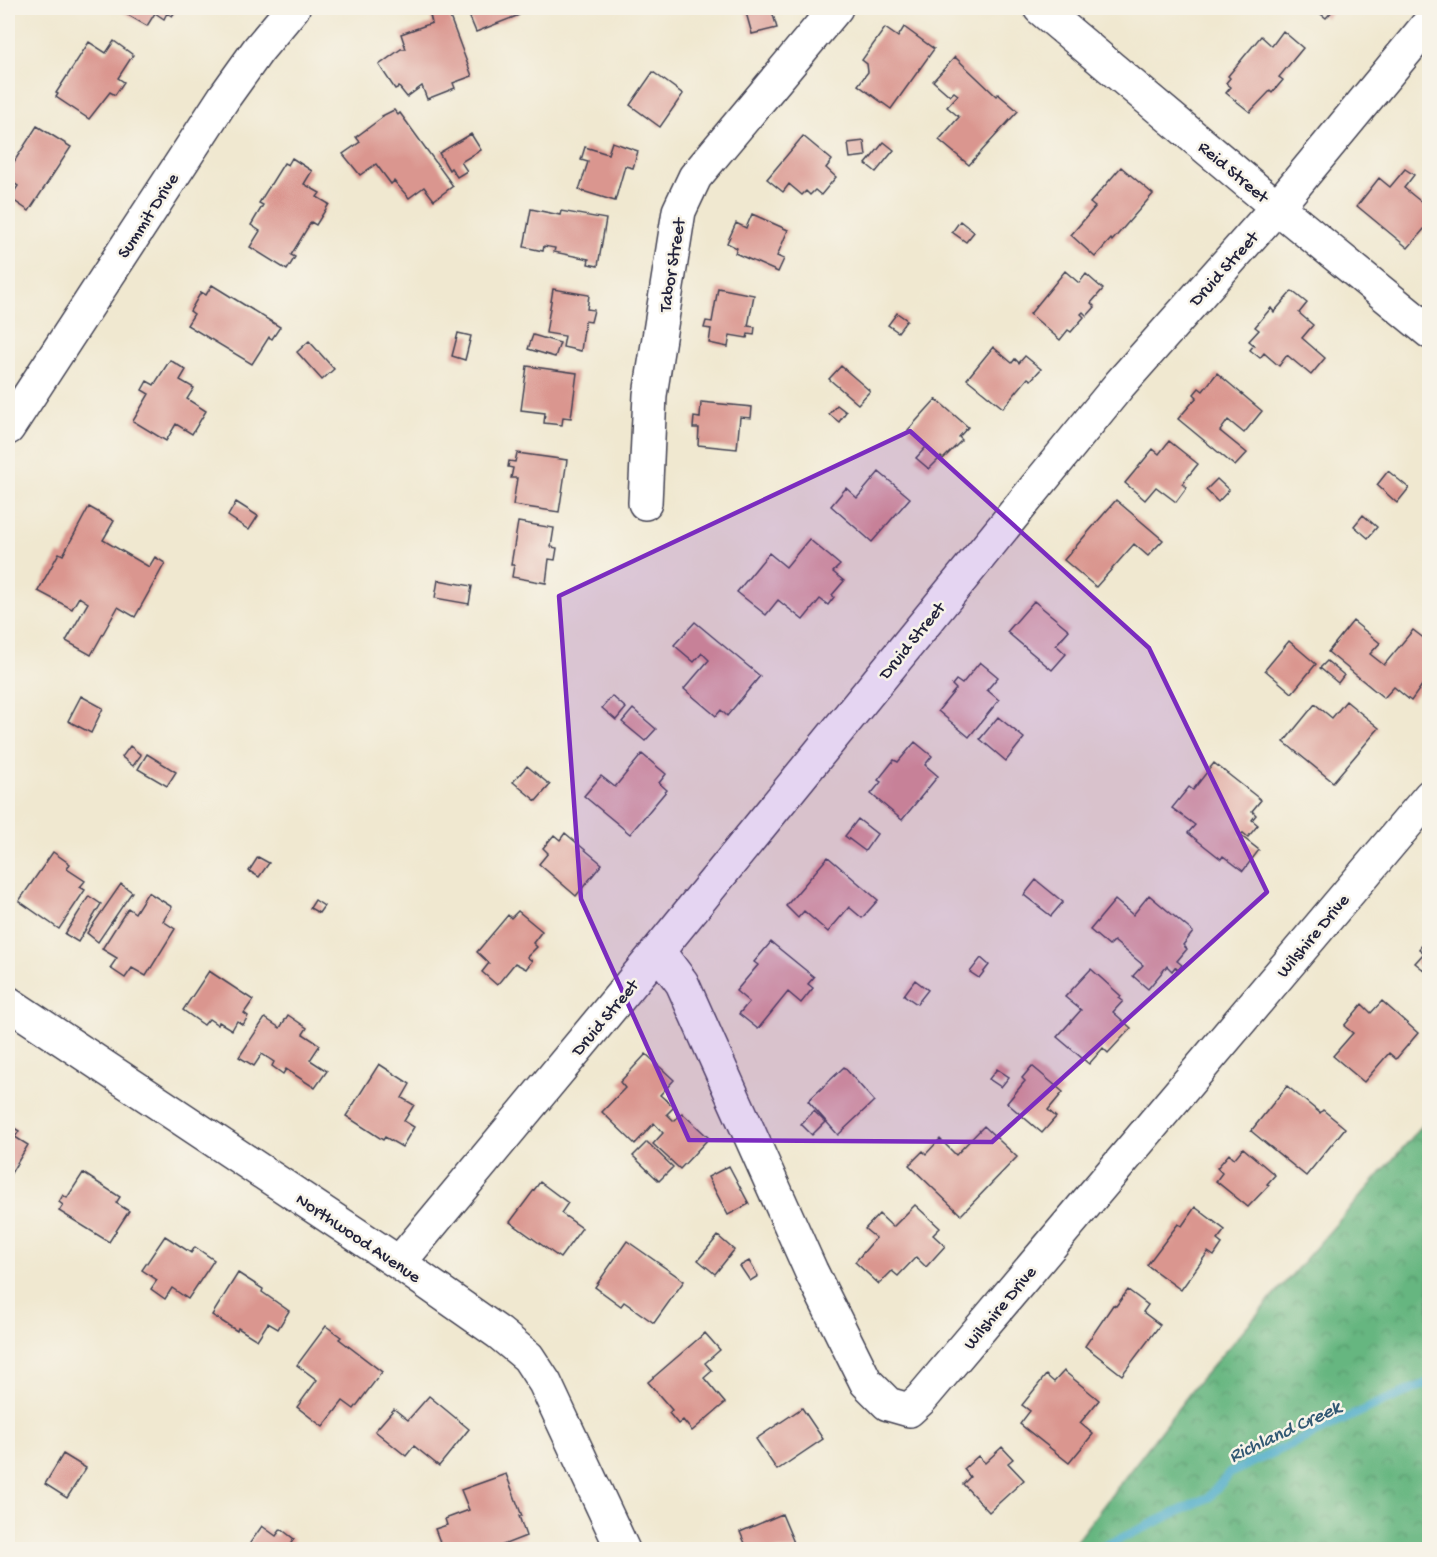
<svg xmlns="http://www.w3.org/2000/svg" width="1437" height="1557" font-family="'Gochi Hand',sans-serif">
	<style>
		.forest { fill: url(#forest-crowns); stroke: #446c5e; stroke-width: 1.5 }
		.lines { fill: none; stroke-linecap: round; stroke-linejoin: round }
		.stream { stroke: #48aac7; stroke-width: 9 }
		.building { fill: #da968f }
		.minor-casing { stroke: #414051; stroke-width: 36 }
		.minor { stroke: #fff; stroke-width: 33 }
		.marked { fill: #7b2cbf; fill-opacity: 0.2; stroke: #7b2cbf; stroke-width: 4.5; stroke-linejoin: round }
		.labels { text-anchor: middle; stroke-width: 5; stroke-linejoin: round; paint-order: stroke }
		.street-label { font-size: 18px; fill: #22223b; stroke: #f7f3e8 }
		.water-label { font-size: 20px; font-style: italic; fill: #315873; stroke: #f7f3e8 }
	</style>
	<defs>
		<pattern id="forest-crowns" width="20" height="18" patternUnits="userSpaceOnUse" patternTransform="scale(1.5)"><rect width="20" height="18" fill="#66b680"/><path d="M2 6a3 3 0 1 1 6 0M12 15a3 3 0 1 1 6 0" fill="none" stroke="#54946a"/></pattern>
	</defs>
	<rect width="100%" height="100%" fill="#f7f3e8"/>
	<filter id="ink" filterUnits="userSpaceOnUse"><feTurbulence type="fractalNoise" baseFrequency=".0167" numOctaves="2"/><feDisplacementMap in="SourceGraphic" scale="12" xChannelSelector="R" yChannelSelector="G"/><feConvolveMatrix kernelMatrix="1 2 1 2 8 2 1 2 1" color-interpolation-filters="sRGB"/></filter>
	<filter id="wash" filterUnits="userSpaceOnUse"><feTurbulence type="fractalNoise" baseFrequency=".008" numOctaves="4" result="noise"/><feDisplacementMap in="SourceGraphic" scale="24" xChannelSelector="R" yChannelSelector="G"/><feGaussianBlur stdDeviation="1.35" result="paint"/><feColorMatrix in="noise" values="0 0 0 0 0 0 0 0 0 0 0 0 0 0 0 0 0 1.4 0 .05"/><feComposite in="paint" operator="in"/></filter>
	<g filter="url(#wash)">
		<rect width="100%" height="100%" fill="#f0e8d0"/>
		<path class="forest" d="M1429 1118V1543L1415 1550 1070 1549 1199 1381Z"/>
		<g class="lines">
			<path class="stream" d="M1096 1550 1209 1497 1230 1473 1375 1405 1430 1382"/>
		</g>
		<g id="blocks">
			<path class="building" d="M116 8H178L172 16 167 13 164 19 155 13 147 26Z
				M466 8H516L519 15 476 32Z
				M754 8H771L777 28 752 34 745 9Z
				M1313 8H1335L1326 18Z
				M447 9 472 76 453 83 455 88 427 99 422 86 407 97 399 87 395 89 379 65 401 49H406L401 34 432 23 430 15Z
				M904 27 934 49 891 109 858 85 868 72 867 64 862 60 885 28 898 37Z
				M1283 31 1303 48 1279 77 1283 80 1272 93 1270 91 1250 112 1226 93 1231 87 1226 83 1230 78 1228 76 1261 36 1272 46Z
				M114 41 133 55 118 78 124 82 115 95 110 92 89 119 56 97 58 94 56 93 89 42 106 53Z
				M955 57 996 96 998 94 1018 111 969 165 939 140 959 117 947 107 958 95 954 92 950 96 933 81Z
				M653 72 683 94 660 127 630 105Z
				M394 110 398 115 400 113 453 186 434 200 424 187 409 198 394 181 391 184 376 164 360 175 343 154 360 142 356 137 383 117 382 116Z
				M37 126 71 147 29 211 10 198 18 186 8 179V171Z
				M471 134 481 150 461 162 467 171 457 177 451 168 449 170 439 153Z
				M803 136 832 160 826 168 836 177 821 195 815 190 810 195 806 191 802 195 789 184 783 192 767 179Z
				M864 141 866 156 850 158 848 143Z
				M612 142 638 151 633 168 625 166 615 201 579 190 588 162 581 160 585 147 608 154Z
				M884 142 894 150 876 172 866 164Z
				M292 158 312 171 304 184 320 193 317 197 329 204 316 225 311 222 291 255 295 257 287 270 250 247 260 231 251 225 263 205 259 203 284 163 288 165Z
				M1121 167 1153 194 1112 241 1111 239 1095 257 1071 235 1095 207 1090 203Z
				M1405 169 1414 175 1404 188 1430 209V222L1408 248 1357 206 1379 178 1390 187Z
				M531 209 560 215 561 211 606 219 598 266 588 264 589 259 554 252 555 248 544 246 543 251 524 247Z
				M752 214 788 230 777 256 784 259 778 272 735 253 737 248 727 243 736 223 746 228Z
				M960 221 974 232 966 242 952 232Z
				M1065 271 1079 283 1086 274 1103 289 1091 303 1095 307 1087 316 1083 312 1081 314 1084 317 1071 332 1068 330 1060 340 1030 314Z
				M212 285 280 327 272 339 269 337 252 364 187 325 194 314 190 311 201 292 206 295Z
				M718 288 754 295 748 326 755 327 754 335 748 334 747 338 730 335 728 347 709 343 711 329 704 328 706 321 712 322Z
				M553 289 589 295 587 309 594 310 591 322 585 321 581 351 563 347 565 336 546 333Z
				M1292 291 1307 303 1299 313 1313 325 1302 338 1325 358 1311 375 1287 355 1279 366 1264 353 1260 358 1250 350 1254 345 1249 341 1259 330 1255 327 1271 308 1274 312Z
				M897 313 907 320 898 332 888 325Z
				M458 333 471 336 465 360 452 356Z
				M533 335 560 343 555 357 528 349Z
				M309 341 334 369 322 380 297 352Z
				M993 347 1012 363 1015 359 1019 363 1025 356 1041 369 1031 380 1028 378 1003 408 967 379Z
				M170 360 186 370 180 380 194 388 187 399 206 411 192 434 176 424 166 441 133 421 149 394 142 390 147 381 154 385Z
				M527 366 577 373 571 418 563 417 562 425 544 423 545 413 521 410Z
				M841 366 870 391 858 404 829 379Z
				M1217 373 1262 411 1244 433 1228 420 1220 431 1247 453 1235 466 1178 419 1197 397 1194 394 1199 388 1203 391Z
				M936 399 968 427 959 437 962 440 943 459 941 457 929 469 916 458 926 447 908 430Z
				M701 402 752 407 751 418 740 417 737 449 698 445 699 428H693L694 417 700 418Z
				M837 405 846 412 839 422 829 414Z
				M1169 441 1198 464 1182 484 1187 487 1176 502 1156 487 1145 500 1125 483 1153 449 1159 454Z
				M517 453 567 460 559 512 513 505 517 478H511L513 468 508 467 509 461 515 462Z
				M1388 471 1409 488 1397 503 1377 485Z
				M879 472 910 498 872 542 831 506 846 488 857 498Z
				M1217 479 1229 490 1218 502 1206 490Z
				M1116 500 1163 540 1148 556 1134 544 1096 587 1064 560Z
				M236 502 258 516 249 530 228 516Z
				M89 507 114 521 103 540 149 567 155 557 165 563 135 617 118 607 91 655 66 641 88 603 79 597 72 609 38 591 59 553 63 555Z
				M1363 515 1377 527 1368 538 1354 526Z
				M518 522 554 528 551 547 557 548 555 560 549 559 546 583 512 577 514 565H511Z
				M809 539 840 565 833 572 844 581 832 595 834 597 828 605 820 599 803 620 778 600 766 615 737 592 769 553 786 567Z
				M438 580 472 586 469 604 435 598Z
				M1034 601 1069 630 1056 645 1066 654 1052 670 1007 632Z
				M1353 621 1380 643 1370 654 1384 665 1413 630 1430 643V674L1411 701 1394 687 1384 698 1328 652Z
				M695 622 760 676 727 716 721 710 716 716 684 689 709 660 702 653 694 662 674 645Z
				M1289 641 1316 664 1292 693 1265 670Z
				M1327 661 1344 675 1338 683 1320 668Z
				M980 662 998 677 987 690 999 700 969 737 938 711 956 689 952 685 956 680 962 684Z
				M81 696 103 708 91 733 68 721Z
				M612 696 626 708 616 720 602 708Z
				M1346 701 1379 728 1333 782 1284 742 1315 704 1332 718Z
				M633 709 656 729 645 741 622 722Z
				M998 717 1024 738 1006 761 980 739Z
				M915 742 932 756 925 765 938 776 902 820 871 794 881 782 878 780 894 760 898 762Z
				M130 746 141 755 133 766 122 757Z
				M147 754 176 772 167 786 138 769Z
				M642 754 666 774 659 783 667 790 630 834 584 796 601 776 615 787Z
				M1214 763 1261 800 1252 811 1256 815 1252 820 1258 825 1248 837 1243 833 1240 835 1259 850 1243 871 1223 856 1221 859 1188 833 1195 825 1172 808 1189 787 1193 790Z
				M527 766 550 785 536 801 513 782Z
				M858 819 877 834 865 851 845 836Z
				M565 833 602 864 576 896 539 864 548 853 543 848 554 835 560 840Z
				M53 852 70 864 67 869 85 881 80 887 85 890 59 929 19 901Z
				M258 857 269 863 259 877 249 871Z
				M828 857 878 900 862 918 849 907 828 932 804 911 798 918 786 906Z
				M1036 880 1063 902 1051 916 1024 895Z
				M121 884 132 892 98 942 87 933Z
				M148 892 172 907 163 921 175 929 146 976 132 968 125 978 110 968 117 958 102 949 128 908 135 913Z
				M1149 895 1193 932 1183 945 1187 949 1177 961 1182 965 1178 970 1175 967 1172 971 1167 966 1148 989 1133 976 1143 965 1114 941 1109 946 1090 930 1115 900 1133 915Z
				M89 896 101 904 78 942 65 934Z
				M315 900 324 906 319 913 310 908Z
				M518 911 542 931 533 943 537 947 527 957 532 961 526 969 515 963 497 985 482 972 489 963 477 952 508 915 511 918Z
				M1430 933V975L1415 963 1424 953 1419 949 1428 938 1426 936Z
				M771 942 814 977 808 984 813 988 801 1003 788 992 758 1029 739 1014 749 1002 736 991 758 965 754 962Z
				M981 958 989 965 979 978 970 972Z
				M1091 969 1121 996 1119 998 1123 1001 1113 1012 1131 1028 1108 1053 1103 1048 1089 1064 1057 1037 1081 1010 1065 997Z
				M209 971 253 1000 244 1013 248 1016 243 1025 237 1021 232 1030 219 1022 218 1025 209 1019 204 1025 183 1010Z
				M915 980 928 990 917 1004 904 995Z
				M1382 1001 1418 1033 1396 1059 1389 1053 1364 1082 1333 1056 1353 1033 1344 1026 1362 1004 1371 1013Z
				M288 1015 307 1028 303 1034 320 1045 310 1060 327 1071 315 1088 286 1069 283 1074 272 1066 274 1062 262 1054 254 1066 239 1057 265 1018 280 1028Z
				M646 1054 674 1080 660 1095 674 1107 667 1114 674 1121 682 1113 709 1138 680 1169 653 1144 663 1133 654 1123 635 1144 602 1112 625 1088 620 1082Z
				M379 1064 410 1084 402 1098 414 1105 404 1121 414 1127 402 1147 385 1137 383 1140 346 1116Z
				M1032 1066 1063 1092 1048 1110 1056 1117 1042 1133 1007 1103 1025 1081 1022 1078Z
				M844 1067 874 1101 838 1135 808 1101Z
				M997 1069 1009 1077 1001 1087 989 1079Z
				M1287 1086 1320 1113 1323 1110 1345 1128 1306 1176 1251 1131Z
				M814 1111 825 1122 812 1135 801 1124Z
				M8 1124 19 1131 15 1137 28 1145 8 1178Z
				M984 1126 1017 1157 961 1215 909 1165 923 1151 926 1154 940 1139 956 1155Z
				M647 1142 673 1167 659 1181 633 1156Z
				M1243 1148 1275 1175 1267 1184 1269 1185 1248 1207 1216 1181 1222 1173 1217 1168 1229 1154 1234 1159Z
				M729 1166 749 1204 728 1215 708 1177Z
				M83 1173 120 1197 116 1203 129 1211 109 1242 59 1211 63 1205 59 1202 63 1195 67 1198Z
				M540 1182 568 1203 561 1213 582 1228 560 1258 510 1222Z
				M915 1205 940 1228 933 1235 945 1246 926 1267 916 1257 898 1276 892 1271 879 1284 855 1262 876 1238 865 1229 879 1214 893 1227Z
				M1195 1207 1225 1230 1217 1240 1222 1244 1214 1256 1208 1252 1181 1290 1147 1265 1178 1224 1182 1226Z
				M165 1236 191 1253 195 1247 214 1260 188 1299 172 1288 165 1299 151 1289 157 1280 142 1270Z
				M718 1236 734 1250 715 1274 698 1260Z
				M627 1241 684 1281 654 1323 624 1302 621 1306 595 1287Z
				M749 1261 758 1276 750 1281 740 1266Z
				M238 1273 263 1289 262 1292 289 1311 278 1329 268 1323 257 1340 238 1328 237 1331 212 1315Z
				M1128 1290 1148 1305 1143 1312 1160 1325 1122 1375 1085 1346 1113 1305 1116 1306Z
				M326 1326 341 1337 339 1339 382 1372 354 1409 343 1401 323 1427 297 1407 317 1380 297 1365Z
				M705 1333 720 1350 705 1363 712 1371 704 1378 725 1403 692 1431 683 1420 678 1424 669 1413 672 1410 648 1382Z
				M1064 1371 1099 1400 1080 1423 1093 1434 1069 1463 1020 1424 1030 1411 1022 1405 1046 1375 1054 1382Z
				M429 1396 469 1429 439 1466 414 1446 406 1456 375 1431 394 1409 408 1420Z
				M802 1408 823 1439 777 1470 756 1439Z
				M1002 1447 1013 1459 1008 1463 1024 1480 989 1512 963 1484 970 1477 964 1469 978 1456 985 1463Z
				M63 1454 86 1468 67 1498 45 1484Z
				M506 1474 522 1516H519L526 1536 490 1550H443L435 1529 447 1525 445 1519 469 1510 461 1490Z
				M782 1514 797 1550H748L740 1532Z
				M262 1526 276 1536 281 1529 294 1539 289 1546 293 1550H259L250 1543Z"/>
		</g>
	</g>
	<g filter="url(#ink)">
		<use href="#blocks" fill-opacity="0" stroke="#414051" stroke-width="1.5"/>
		<g class="lines">
			<g class="minor-casing">
				<path id="minor" d="M1040 8 1277 207 1430 332
					M8 428 225 96 258 50 293 8
					M645 503 650 395 679 211 695 177 836 8
					M658 951 682 983 811 1271 866 1382 888 1404 909 1410 921 1399 1430 796
					M8 1003 399 1263 499 1333 528 1357 545 1383 623 1550
					M399 1263 658 951 1120 384 1277 207 1430 22"/>
			</g>
			<use href="#minor" class="minor"/>
		</g>
	</g>
	<path class="marked" d="M910 431 1149 648 1267 892 992 1142 689 1140 581 899 559 596Z"/>
	<g class="labels">
		<g class="street-label">
			<text transform="translate(1234 171) rotate(40)" y="6">Reid Street</text>
			<text transform="translate(147 215) rotate(-57)" y="6">Summit Drive</text>
			<text transform="translate(671 265) rotate(-81)" y="6">Tabor Street</text>
			<text transform="translate(1223 268) rotate(-48)" y="6">Druid Street</text>
			<text transform="translate(911 640) rotate(-51)" y="6">Druid Street</text>
			<text transform="translate(1312 935) rotate(-50)" y="6">Wilshire Drive</text>
			<text transform="translate(604 1017) rotate(-50)" y="6">Druid Street</text>
			<text transform="translate(359 1237) rotate(34)" y="6">Northwood Avenue</text>
			<text transform="translate(999 1307) rotate(-50)" y="6">Wilshire Drive</text>
		</g>
		<g class="water-label">
			<text transform="translate(1284 1430) rotate(-25)" y="7">Richland Creek</text>
		</g>
	</g>
	<rect width="1437" height="1557" fill="none" stroke="#f7f3e8" stroke-width="30"/>
</svg>
